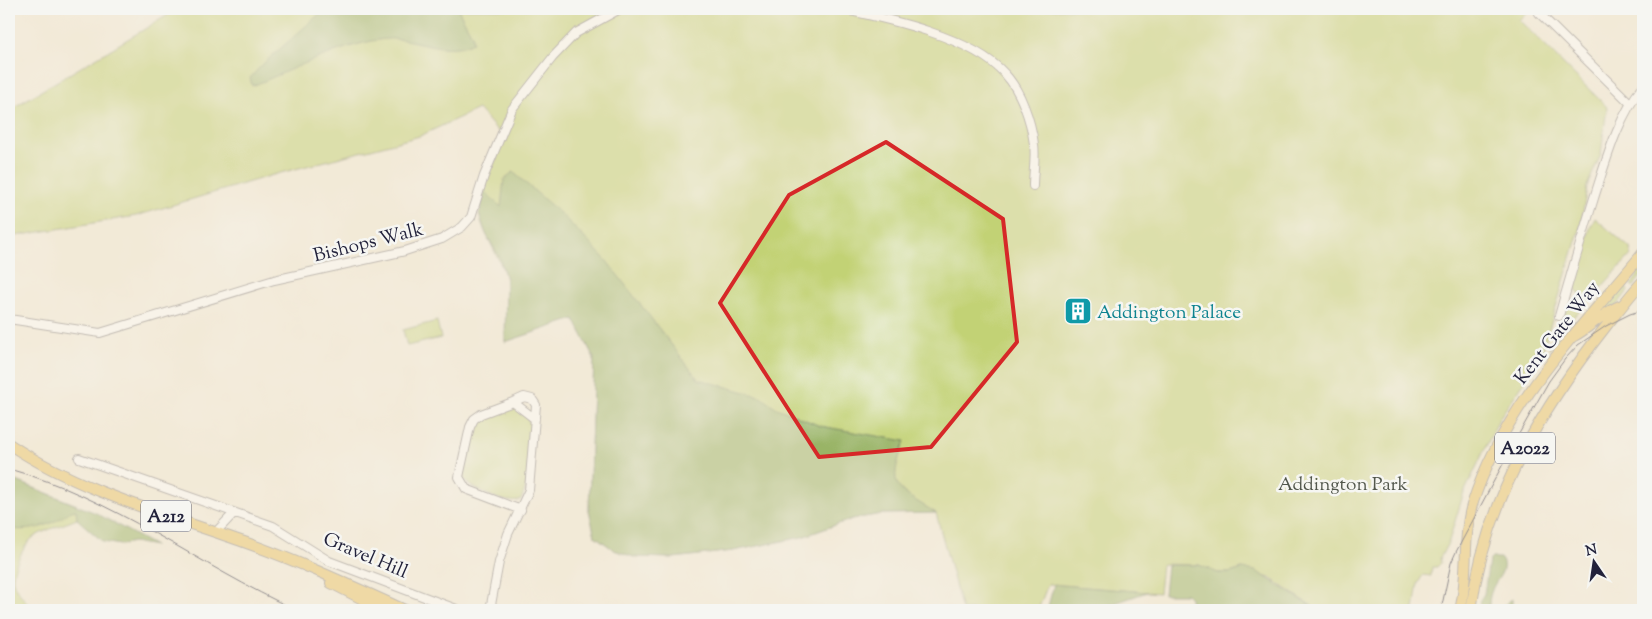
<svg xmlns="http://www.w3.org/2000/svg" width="1652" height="619" font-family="'Sorts Mill Goudy',serif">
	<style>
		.green { fill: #c2d275; stroke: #727a58 }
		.forest { fill: #99b466; stroke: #5e6b50 }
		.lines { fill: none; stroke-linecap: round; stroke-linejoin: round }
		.minor-casing { stroke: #8a8689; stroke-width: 10 }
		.major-casing { stroke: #8a8689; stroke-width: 12 }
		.minor { stroke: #fff; stroke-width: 8 }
		.major { stroke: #ecc669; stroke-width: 10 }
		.tram { stroke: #22223b; stroke-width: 1 }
		.marked { fill: none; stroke: #d62828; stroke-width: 4; stroke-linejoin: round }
		.labels { text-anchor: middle; stroke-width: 5; stroke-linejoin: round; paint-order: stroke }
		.shield { fill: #f6f6f2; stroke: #626272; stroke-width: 1 }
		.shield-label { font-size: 18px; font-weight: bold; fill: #22223b }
		.street-label { font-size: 19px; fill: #22223b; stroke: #f6f6f2 }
		.culture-label { font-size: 19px; fill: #0d838f; stroke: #f6f6f2; text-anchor: start }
		.park-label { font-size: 19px; fill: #52574c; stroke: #f6f6f2 }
	</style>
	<rect width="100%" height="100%" fill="#f6f6f2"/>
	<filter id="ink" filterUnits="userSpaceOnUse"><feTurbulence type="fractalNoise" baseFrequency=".02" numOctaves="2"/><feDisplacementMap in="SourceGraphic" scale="10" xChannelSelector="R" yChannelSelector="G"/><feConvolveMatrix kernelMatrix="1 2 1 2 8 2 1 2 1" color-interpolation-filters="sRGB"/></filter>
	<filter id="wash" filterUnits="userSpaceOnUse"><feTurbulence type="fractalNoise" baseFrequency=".0096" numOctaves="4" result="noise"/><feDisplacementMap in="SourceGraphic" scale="20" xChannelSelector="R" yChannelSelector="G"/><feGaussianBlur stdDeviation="1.12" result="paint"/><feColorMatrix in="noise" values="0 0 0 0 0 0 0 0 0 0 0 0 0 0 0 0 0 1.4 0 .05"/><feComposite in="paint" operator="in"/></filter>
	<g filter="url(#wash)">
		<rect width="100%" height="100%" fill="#f2ead7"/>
		<path class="green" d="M178 9H1531L1519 20 1607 107 1601 154 1587 186 1581 225 1540 359 1500 417 1463 495 1449 541 1440 558 1441 563 1437 567H1432L1431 576 1423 575 1418 583 1414 610H1318L1270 578 1242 569 1230 573H1217L1199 565 1162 564 1159 593 1048 584 1038 610H962L936 513 882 514 852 519 802 537 733 551 673 558 634 557 614 550 595 536 589 510 594 358 574 319 505 342C505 323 510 293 505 276 501 259 478 225 480 212 482 187 495 162 505 139L478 109 420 136 273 175 136 216 9 237V110Z
			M1595 218 1630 248 1631 255 1563 329 1549 350 1558 322H1561C1565 311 1565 302 1579 301L1581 295 1576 290 1574 283 1590 228Z
			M1643 260V274L1633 287 1631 285 1638 275 1634 270Z
			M1631 275 1625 286 1628 291 1617 305 1600 314 1598 312Z
			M437 321 441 338 407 346 403 330Z
			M512 407 526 416 531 425 527 484 521 500C508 507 469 488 462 477L473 428C481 415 497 410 512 407Z
			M9 478 77 505V519C63 525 47 529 34 537 25 542 11 571 13 581 16 593 27 599 31 610H9Z"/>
		<path class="forest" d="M325 9H458L472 35 473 42C449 55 422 41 397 39 358 36 290 71 252 86L250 78 263 64Z
			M513 172 562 215 606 260 698 379 759 396 777 408 820 426 905 441C886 490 896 488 936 513L882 514 852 519 802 537 733 551 673 558 634 557 614 550 595 536 589 510 594 358 574 319 505 342 506 279 500 258 486 234 479 214 485 192 501 207 504 179Z
			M9 478 96 513 155 546 133 542 120 545 103 542 77 519 76 510C68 511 66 515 59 519 41 529 28 531 9 529Z
			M1492 558H1500C1510 569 1495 580 1492 590 1489 597 1489 604 1489 610H1481L1480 600 1484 594 1489 561Z
			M1167 565H1199L1218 573H1230L1242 569 1256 571 1318 610H1210L1191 607 1190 598 1186 594H1164Z
			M1054 584 1061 585 1147 592 1095 610H1047Z
			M1512 599V604L1518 610H1502L1503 606Z"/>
	</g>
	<g filter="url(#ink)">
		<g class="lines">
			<g class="minor-casing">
				<path id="minor" d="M841 9C889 19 972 37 1005 74 1021 91 1031 121 1034 144 1036 157 1033 173 1033 186
					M1605 10 1607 9
					M1539 13 1630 103
					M1559 316C1570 277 1582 237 1594 198 1607 158 1617 119 1643 86
					M9 319 100 333 274 280 405 251 442 239 462 227 471 217 484 176 512 109 553 57 576 33 620 9
					M79 458 273 526 329 561 459 610
					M521 510 466 489 459 477 470 427 474 419 481 414 513 402 535 419
					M216 532 234 513
					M490 610 499 562 508 534 529 490 536 405 532 399 524 397 513 402"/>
			</g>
			<g class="major-casing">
				<path id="major" d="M1574 336C1591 327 1603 312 1622 305
					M9 444C79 491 164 514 244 542 298 561 352 586 405 610
					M331 583 384 610
					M1460 610C1469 576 1462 540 1472 505 1504 404 1578 332 1643 253
					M1471 610C1485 502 1541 409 1607 325 1619 310 1630 295 1643 281"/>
			</g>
			<use href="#minor" class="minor"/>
			<use href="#major" class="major"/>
			<path class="tram" d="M9 469C113 497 199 566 296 610
				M1124 610 1151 606 1189 610
				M1441 610 1451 563 1456 552 1520 432 1549 381 1565 359 1578 345 1606 326 1630 314 1643 310"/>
		</g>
	</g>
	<path d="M0 0H1652V619H0ZM886 142 1003 219 1017 342 931 447 819 457 720 303 789 195Z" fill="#f2ead7" fill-opacity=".55" fill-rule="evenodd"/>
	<path class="marked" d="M886 142 1003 219 1017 342 931 447 819 457 720 303 789 195Z"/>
	<defs>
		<g id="building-square" transform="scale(1.4375)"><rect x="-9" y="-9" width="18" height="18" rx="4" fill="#0f9aa8" stroke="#f6f6f2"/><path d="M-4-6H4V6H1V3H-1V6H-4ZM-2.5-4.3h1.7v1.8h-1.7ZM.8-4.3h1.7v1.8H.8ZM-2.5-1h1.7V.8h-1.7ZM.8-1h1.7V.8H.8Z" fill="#fff"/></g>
	</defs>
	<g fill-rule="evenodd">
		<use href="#building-square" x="1078" y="311"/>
	</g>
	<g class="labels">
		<g class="shield">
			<rect x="1495" y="432.5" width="60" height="31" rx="4"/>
			<rect x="141" y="500.5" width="50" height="31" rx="4"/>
		</g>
		<g class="shield-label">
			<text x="1525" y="454">A2022</text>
			<text x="166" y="522">A212</text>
		</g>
		<g class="street-label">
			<text transform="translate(368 241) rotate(-14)" y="7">Bishops Walk</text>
			<text transform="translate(1556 332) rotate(-52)" y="7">Kent Gate Way</text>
			<text transform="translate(366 554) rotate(23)" y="7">Gravel Hill</text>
		</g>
		<g class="culture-label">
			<text x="1097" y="318">Addington Palace</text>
		</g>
		<g class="park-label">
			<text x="1343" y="490">Addington Park</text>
		</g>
	</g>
	<rect width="1652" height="619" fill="none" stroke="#f6f6f2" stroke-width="30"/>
	<g transform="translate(1594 562) rotate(347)" stroke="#f6f6f2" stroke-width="4" paint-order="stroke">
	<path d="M0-4L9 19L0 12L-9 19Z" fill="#22223b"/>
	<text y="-8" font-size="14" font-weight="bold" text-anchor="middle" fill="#22223b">N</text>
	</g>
</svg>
